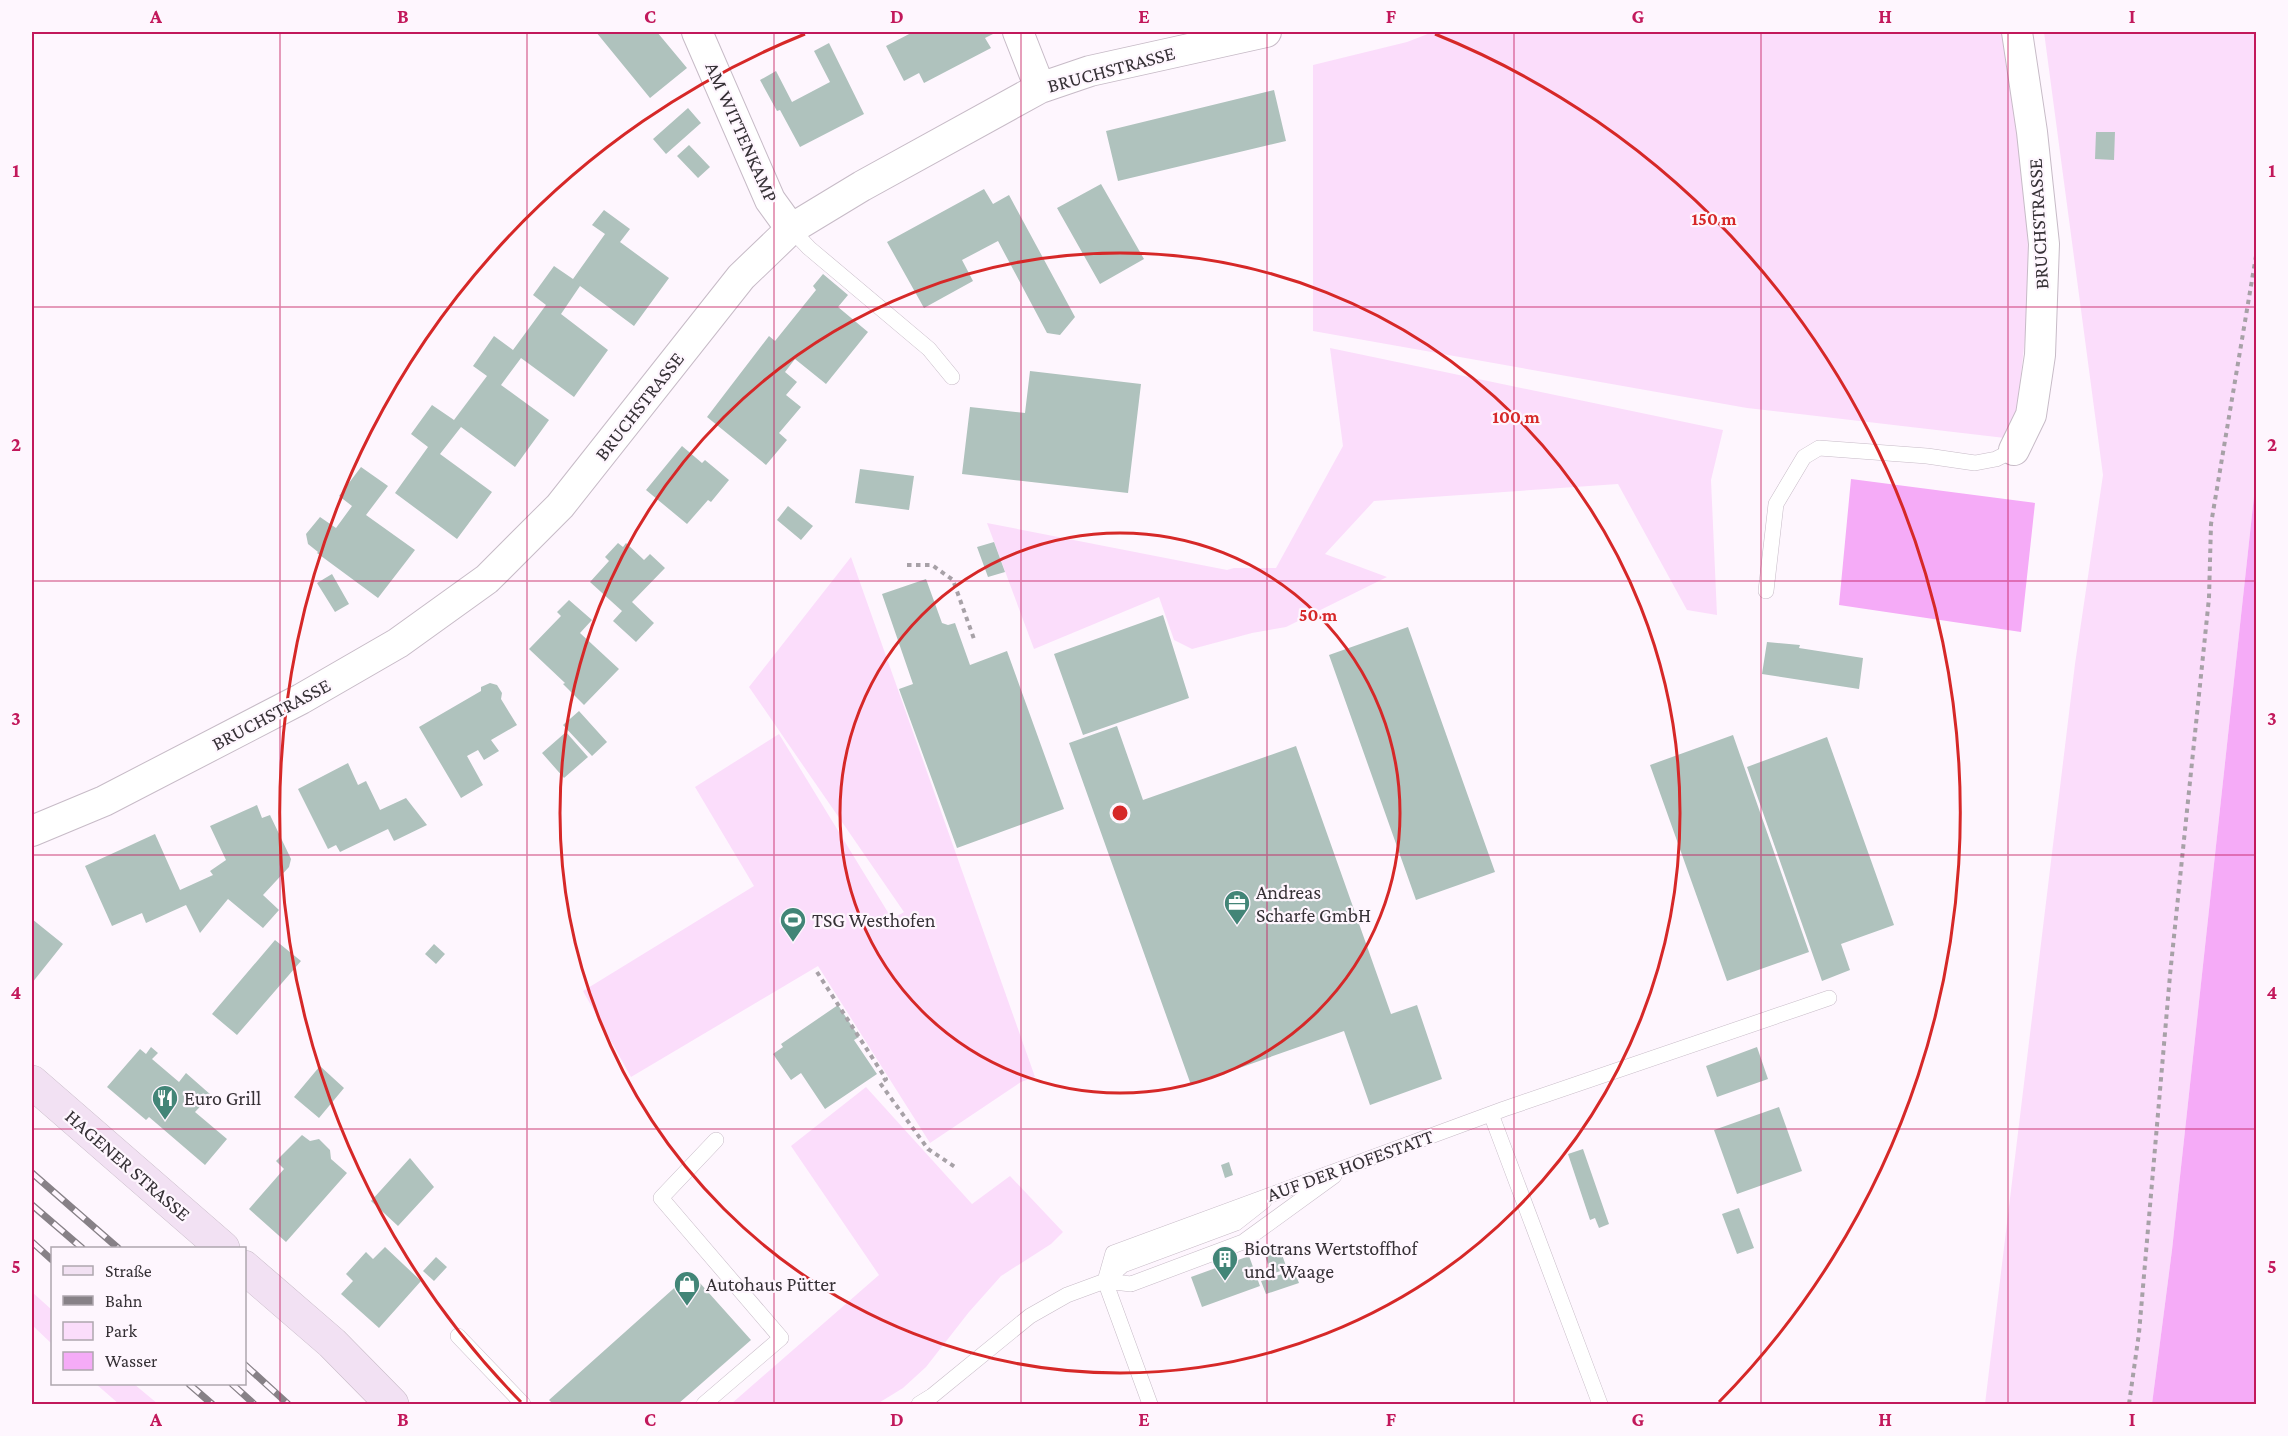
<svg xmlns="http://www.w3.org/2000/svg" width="2288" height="1436" font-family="'Crimson Pro',serif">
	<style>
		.green { fill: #fbddfb }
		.water { fill: #f5abf7 }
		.building { fill: #afc2bd }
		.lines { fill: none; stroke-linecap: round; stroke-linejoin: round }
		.service-casing { stroke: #c7bbc7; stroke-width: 16 }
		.minor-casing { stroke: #c7bbc7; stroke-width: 32 }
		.secondary-casing { stroke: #c7bbc7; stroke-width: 34 }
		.path { stroke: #a7a1a7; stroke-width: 4; stroke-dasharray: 4.5 4.5; stroke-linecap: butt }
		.service { stroke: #fff; stroke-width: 15 }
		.minor { stroke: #fff; stroke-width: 30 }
		.secondary { stroke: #f2e1f3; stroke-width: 33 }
		.rail-casing { stroke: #878187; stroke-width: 7 }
		.rail { stroke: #fef6fe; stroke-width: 4.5; stroke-dasharray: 14; stroke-linecap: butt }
		.grid { fill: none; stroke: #c2185b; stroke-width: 1.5; stroke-opacity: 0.55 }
		.ring { fill: none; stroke: #d62828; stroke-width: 3 }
		.labels { text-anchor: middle; stroke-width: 4.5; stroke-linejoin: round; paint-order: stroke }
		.street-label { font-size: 20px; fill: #363136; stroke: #fef6fe }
		.poi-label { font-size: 20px; fill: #363136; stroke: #fef6fe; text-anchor: start }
		.centre { fill: #d62828; stroke: #fef6fe; stroke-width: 3 }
		.ring-label { font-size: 18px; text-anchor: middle; font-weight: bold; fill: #d62828; stroke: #fef6fe; stroke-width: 4.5; stroke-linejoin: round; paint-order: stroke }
		.neatline { fill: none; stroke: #c2185b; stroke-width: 2 }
		.grid-label { font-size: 20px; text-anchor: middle; font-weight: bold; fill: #c2185b }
	</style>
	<rect width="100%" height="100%" fill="#fef6fe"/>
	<path class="green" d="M1433 32H2006L2027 205 2029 301 2017 411 2005 438 1747 408 1313 331V65L1407 42Z
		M2044 32H2256V478L2172 1250 2152 1404H1985L2075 664 2103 475Z
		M1330 348 1723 430 1711 480 1717 615 1687 610 1618 484 1374 501 1325 554 1387 577 1286 627 1252 633 1192 649 1174 640 1159 597 1034 649 987 523 1227 570 1234 568H1276L1343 446Z
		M851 557 1035 1077 1021 1082 930 1143 818 966 631 1077 583 991 754 886 695 787 779 734 892 919 904 912 749 687Z
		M866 1087 972 1204 1010 1176 1063 1232 1051 1244 1001 1276 969 1312 926 1367 903 1388 877 1404H731L879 1275 791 1146Z
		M32 1292 52 1310V1344L32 1325Z
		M96 1384H134L158 1404H119Z"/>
	<path class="water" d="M2256 478V1404H2152L2172 1250Z
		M1851 479 2035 503 2021 632 1839 605Z"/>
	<path class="building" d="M596 32H657L687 68 650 98Z
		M913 32H997L985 38 991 48 924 83 919 73 904 81 886 46Z
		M829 43 864 114 800 147 780 110 777 111 760 80 776 71 792 102 830 82 814 51Z
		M1274 90 1286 141 1118 181 1106 131Z
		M688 108 701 123 666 154 653 139Z
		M2096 132H2115L2114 160 2095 159Z
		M689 145 710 167 698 178 677 156Z
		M1101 184 1144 259 1100 284 1057 208Z
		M984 189 993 204 1009 195 1075 317 1060 335 1047 333 998 241 962 260 973 281 924 308 887 242Z
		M604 210 630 229 620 242 669 278 634 326 580 286 561 314 608 350 574 397 521 358 501 385 549 420 515 467 461 427 440 454 492 492 457 539 395 493 428 447 411 434 432 405 454 420 487 376 473 366 494 336 513 350 546 305 533 295 554 266 573 279 605 234 592 225Z
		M823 274 848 295 838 307 868 332 826 384 795 359 785 372 797 382 786 395 801 407 779 433 787 440 766 465 707 417 769 336 775 341 816 290 813 286Z
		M1030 371 1141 384 1128 493 962 474 970 407 1025 413Z
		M682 446 702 463 705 460 729 480 711 502 708 500 687 524 646 490Z
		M361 467 388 486 366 515 415 550 378 598 317 553 318 552 308 544 306 534 320 517 336 528 352 506 339 496Z
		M860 469 914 476 909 510 855 503Z
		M788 506 813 526 801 540 777 520Z
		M994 542 1005 572 988 577 977 547Z
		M618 543 623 547 626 543 644 560 650 554 665 568 632 602 654 623 636 642 613 621 622 611 590 582 609 561 605 557Z
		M332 574 349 604 335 612 317 583Z
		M926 579 942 623 948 625 955 623 970 665 1007 651 1064 809 957 848 899 689 913 684 882 594Z
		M569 600 592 620 580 633 619 669 584 705 563 684 565 683 529 649 561 616 557 612Z
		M1163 615 1189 698 1083 735 1054 654Z
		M1408 627 1495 872 1416 900 1329 655Z
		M1767 642 1800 645 1799 648 1863 658 1859 689 1762 674Z
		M490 683 497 685 502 693 501 699 517 725 491 740 499 751 484 760 478 750 467 756 483 785 461 798 419 727 481 691V687Z
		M579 711 607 742 592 756 563 725Z
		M1117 726 1143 800 1296 746 1391 1014 1417 1005 1442 1079 1370 1105 1344 1031 1191 1085 1069 743Z
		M566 732 588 757 564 778 542 753Z
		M1733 735 1809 952 1727 981 1650 765Z
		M1827 737 1894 925 1841 944 1850 970 1822 981 1747 767Z
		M348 763 358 785 366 781 380 810 406 798 427 825 394 841 388 829 340 852 336 845 328 849 298 789Z
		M257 805 262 818 270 815 291 859 289 867 263 895 279 910 263 928 228 899 200 933 186 905 146 923 142 913 112 926 85 866 155 834 180 890 213 875 210 871 226 860 210 826Z
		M32 919 63 944 32 983Z
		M275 940 301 961 237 1035 212 1014Z
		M434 944 445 954 436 964 425 954Z
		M838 1005 859 1037 854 1040 877 1074 825 1109 801 1073 791 1080 773 1054 783 1047 781 1044Z
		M151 1047 158 1053 152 1059 179 1082 186 1073 211 1095 195 1112 227 1139 205 1165 149 1117 146 1120 107 1087 140 1049 146 1054Z
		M1757 1047 1768 1079 1717 1097 1706 1066Z
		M320 1066 344 1088 319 1118 294 1097Z
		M1779 1107 1802 1171 1737 1194 1714 1130Z
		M302 1135 310 1141 319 1139 330 1150 331 1159 347 1173 286 1242 249 1209 284 1169 276 1161Z
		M1583 1149 1609 1224 1599 1228 1595 1218 1590 1220 1568 1154Z
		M410 1158 434 1187 398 1226 371 1201Z
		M1229 1162 1233 1175 1225 1178 1221 1165Z
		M1739 1208 1754 1248 1737 1254 1722 1214Z
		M1279 1246 1287 1269 1271 1274 1264 1252Z
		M385 1247 421 1281 379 1328 341 1294 353 1281 346 1274 366 1252 373 1259Z
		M1249 1256 1260 1286 1202 1307 1191 1277Z
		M436 1257 447 1267 434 1281 423 1271Z
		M1294 1270 1299 1283 1266 1294 1261 1281Z
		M691 1273 751 1340 678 1404H553L549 1400Z"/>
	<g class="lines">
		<g class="service-casing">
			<path id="service" d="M791 229 809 248 929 349 952 377
				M1766 591 1776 504 1804 457 1819 448 1927 456 1975 463 1996 459 2014 450
				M1491 1114 1600 1404
				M1105 1281 1131 1284 1243 1242 1334 1176
				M1105 1281 1123 1265 1236 1223 1264 1201
				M1105 1281 1150 1404
				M458 1336 523 1404
				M704 1404 781 1338 661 1198 716 1140
				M919 1404 932 1396 1030 1316 1067 1295 1105 1281 1113 1253 1504 1109 1829 998"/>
		</g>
		<g class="minor-casing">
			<path id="minor" d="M697 32 770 200 791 229
				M1018 32 1040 88
				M2014 450 2031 415 2040 355 2044 244 2032 132 2017 32
				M32 831 104 801 301 699 398 643 487 579 560 506 741 277 791 229 862 186 1040 88 1090 71 1266 32"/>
		</g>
		<g class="secondary-casing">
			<path id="secondary" d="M32 1082 223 1248
				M244 1267 332 1343 392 1404"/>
		</g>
		<path class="path" d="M907 565H932L953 580 974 639
			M817 972 886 1079 880 1083 928 1149 955 1167
			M2129 1404 2139 1333 2170 975 2209 598 2211 524 2256 256"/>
		<use href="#service" class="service"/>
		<use href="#minor" class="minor"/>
		<use href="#secondary" class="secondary"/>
		<g class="rail-casing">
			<path id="rail" d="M32 1173 118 1248
				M32 1205 82 1248
				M32 1242 52 1260
				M244 1364 288 1404
				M189 1384 212 1404
				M232 1384 254 1404"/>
		</g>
		<use href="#rail" class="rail"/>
	</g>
	<path class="grid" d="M280 32V1404M527 32V1404M774 32V1404M1021 32V1404M1267 32V1404M1514 32V1404M1761 32V1404M2008 32V1404M32 307H2256M32 581H2256M32 855H2256M32 1129H2256"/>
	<g class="ring">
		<circle cx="1120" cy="813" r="280"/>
		<circle cx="1120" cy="813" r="560"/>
		<path d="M521 1402A840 840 0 0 1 805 34M1435 34A840 840 0 0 1 1719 1402"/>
	</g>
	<defs>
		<g id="office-pin" transform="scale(1.35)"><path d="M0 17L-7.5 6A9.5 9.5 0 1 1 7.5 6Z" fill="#428577" stroke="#fef6fe"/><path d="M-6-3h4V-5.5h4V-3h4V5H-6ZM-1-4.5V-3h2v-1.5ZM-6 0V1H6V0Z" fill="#fff"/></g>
		<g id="stadium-pin" transform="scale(1.35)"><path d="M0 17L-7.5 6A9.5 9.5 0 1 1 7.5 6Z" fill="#428577" stroke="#fef6fe"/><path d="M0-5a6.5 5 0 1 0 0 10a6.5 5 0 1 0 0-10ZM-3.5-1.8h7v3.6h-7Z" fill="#fff"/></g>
		<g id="restaurant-pin" transform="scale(1.35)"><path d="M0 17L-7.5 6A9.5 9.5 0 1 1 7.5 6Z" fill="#428577" stroke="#fef6fe"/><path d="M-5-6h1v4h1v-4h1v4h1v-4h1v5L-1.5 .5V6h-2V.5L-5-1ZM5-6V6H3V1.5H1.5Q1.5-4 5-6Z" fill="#fff"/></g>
		<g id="building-pin" transform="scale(1.35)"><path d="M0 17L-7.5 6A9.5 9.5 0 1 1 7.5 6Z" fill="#428577" stroke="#fef6fe"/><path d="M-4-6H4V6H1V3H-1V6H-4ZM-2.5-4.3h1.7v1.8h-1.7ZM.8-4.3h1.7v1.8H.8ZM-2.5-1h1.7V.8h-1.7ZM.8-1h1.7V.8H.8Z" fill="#fff"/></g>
		<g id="shop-pin" transform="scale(1.35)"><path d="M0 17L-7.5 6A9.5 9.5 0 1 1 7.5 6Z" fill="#428577" stroke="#fef6fe"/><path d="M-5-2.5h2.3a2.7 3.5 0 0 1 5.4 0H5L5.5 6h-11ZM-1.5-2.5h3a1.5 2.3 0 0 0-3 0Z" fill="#fff"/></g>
	</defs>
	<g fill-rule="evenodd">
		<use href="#office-pin" x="1237" y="903"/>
		<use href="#stadium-pin" x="793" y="920"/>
		<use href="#restaurant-pin" x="165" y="1098"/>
		<use href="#building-pin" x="1225" y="1259"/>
		<use href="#shop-pin" x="687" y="1284"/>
	</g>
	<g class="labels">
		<g class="street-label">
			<text transform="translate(1111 69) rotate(-15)" y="7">BRUCHSTRASSE</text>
			<text transform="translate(742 132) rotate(66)" y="7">AM WITTENKAMP</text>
			<text transform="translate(2038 224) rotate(-93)" y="7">BRUCHSTRASSE</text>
			<text transform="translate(639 406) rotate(-52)" y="7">BRUCHSTRASSE</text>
			<text transform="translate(271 714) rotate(-28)" y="7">BRUCHSTRASSE</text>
			<text transform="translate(128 1165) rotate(41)" y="7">HAGENER STRASSE</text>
			<text transform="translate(1350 1165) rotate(-20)" y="7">AUF DER HOFESTATT</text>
		</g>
		<g class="poi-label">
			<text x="1256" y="899">Andreas<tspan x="1256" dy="23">Scharfe GmbH</tspan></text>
			<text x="812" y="927">TSG Westhofen</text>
			<text x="184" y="1105">Euro Grill</text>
			<text x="1244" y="1255">Biotrans Wertstoffhof<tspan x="1244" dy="23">und Waage</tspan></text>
			<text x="706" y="1291">Autohaus Pütter</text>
		</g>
	</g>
	<circle cx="1120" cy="813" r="9" class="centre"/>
	<g class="ring-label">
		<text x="1714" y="225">150 m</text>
		<text x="1516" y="423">100 m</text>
		<text x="1318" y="621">50 m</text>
	</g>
	<rect width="2288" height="1436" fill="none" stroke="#fef6fe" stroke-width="66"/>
	<rect x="51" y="1247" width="195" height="138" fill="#fef6fe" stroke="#aea7ae" stroke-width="1.5"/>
	<rect x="63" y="1266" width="30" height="9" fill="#f2e1f3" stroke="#aea7ae" stroke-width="1.5"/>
	<text x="105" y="1277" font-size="18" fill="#363136">Straße</text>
	<rect x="63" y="1296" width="30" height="9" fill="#878187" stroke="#aea7ae" stroke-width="1.5"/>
	<text x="105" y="1307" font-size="18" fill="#363136">Bahn</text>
	<rect x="63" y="1322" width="30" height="18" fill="#fbddfb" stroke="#aea7ae" stroke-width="1.5"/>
	<text x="105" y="1337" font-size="18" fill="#363136">Park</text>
	<rect x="63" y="1352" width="30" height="18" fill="#f5abf7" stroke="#aea7ae" stroke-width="1.5"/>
	<text x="105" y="1367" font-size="18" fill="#363136">Wasser</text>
	<rect x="33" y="33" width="2222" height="1370" class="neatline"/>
	<g class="grid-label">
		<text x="156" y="23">A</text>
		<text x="403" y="23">B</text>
		<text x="650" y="23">C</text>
		<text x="897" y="23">D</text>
		<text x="1144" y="23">E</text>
		<text x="1391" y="23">F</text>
		<text x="1638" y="23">G</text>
		<text x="1885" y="23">H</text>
		<text x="2132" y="23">I</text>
		<text x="16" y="177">1</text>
		<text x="2272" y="177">1</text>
		<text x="16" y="451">2</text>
		<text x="2272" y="451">2</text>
		<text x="16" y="725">3</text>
		<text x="2272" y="725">3</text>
		<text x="16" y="999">4</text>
		<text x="2272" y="999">4</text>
		<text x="16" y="1273">5</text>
		<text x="2272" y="1273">5</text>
		<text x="156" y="1426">A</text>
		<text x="403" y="1426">B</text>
		<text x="650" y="1426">C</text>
		<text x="897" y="1426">D</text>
		<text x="1144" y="1426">E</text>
		<text x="1391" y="1426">F</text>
		<text x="1638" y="1426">G</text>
		<text x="1885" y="1426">H</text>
		<text x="2132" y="1426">I</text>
	</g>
</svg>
